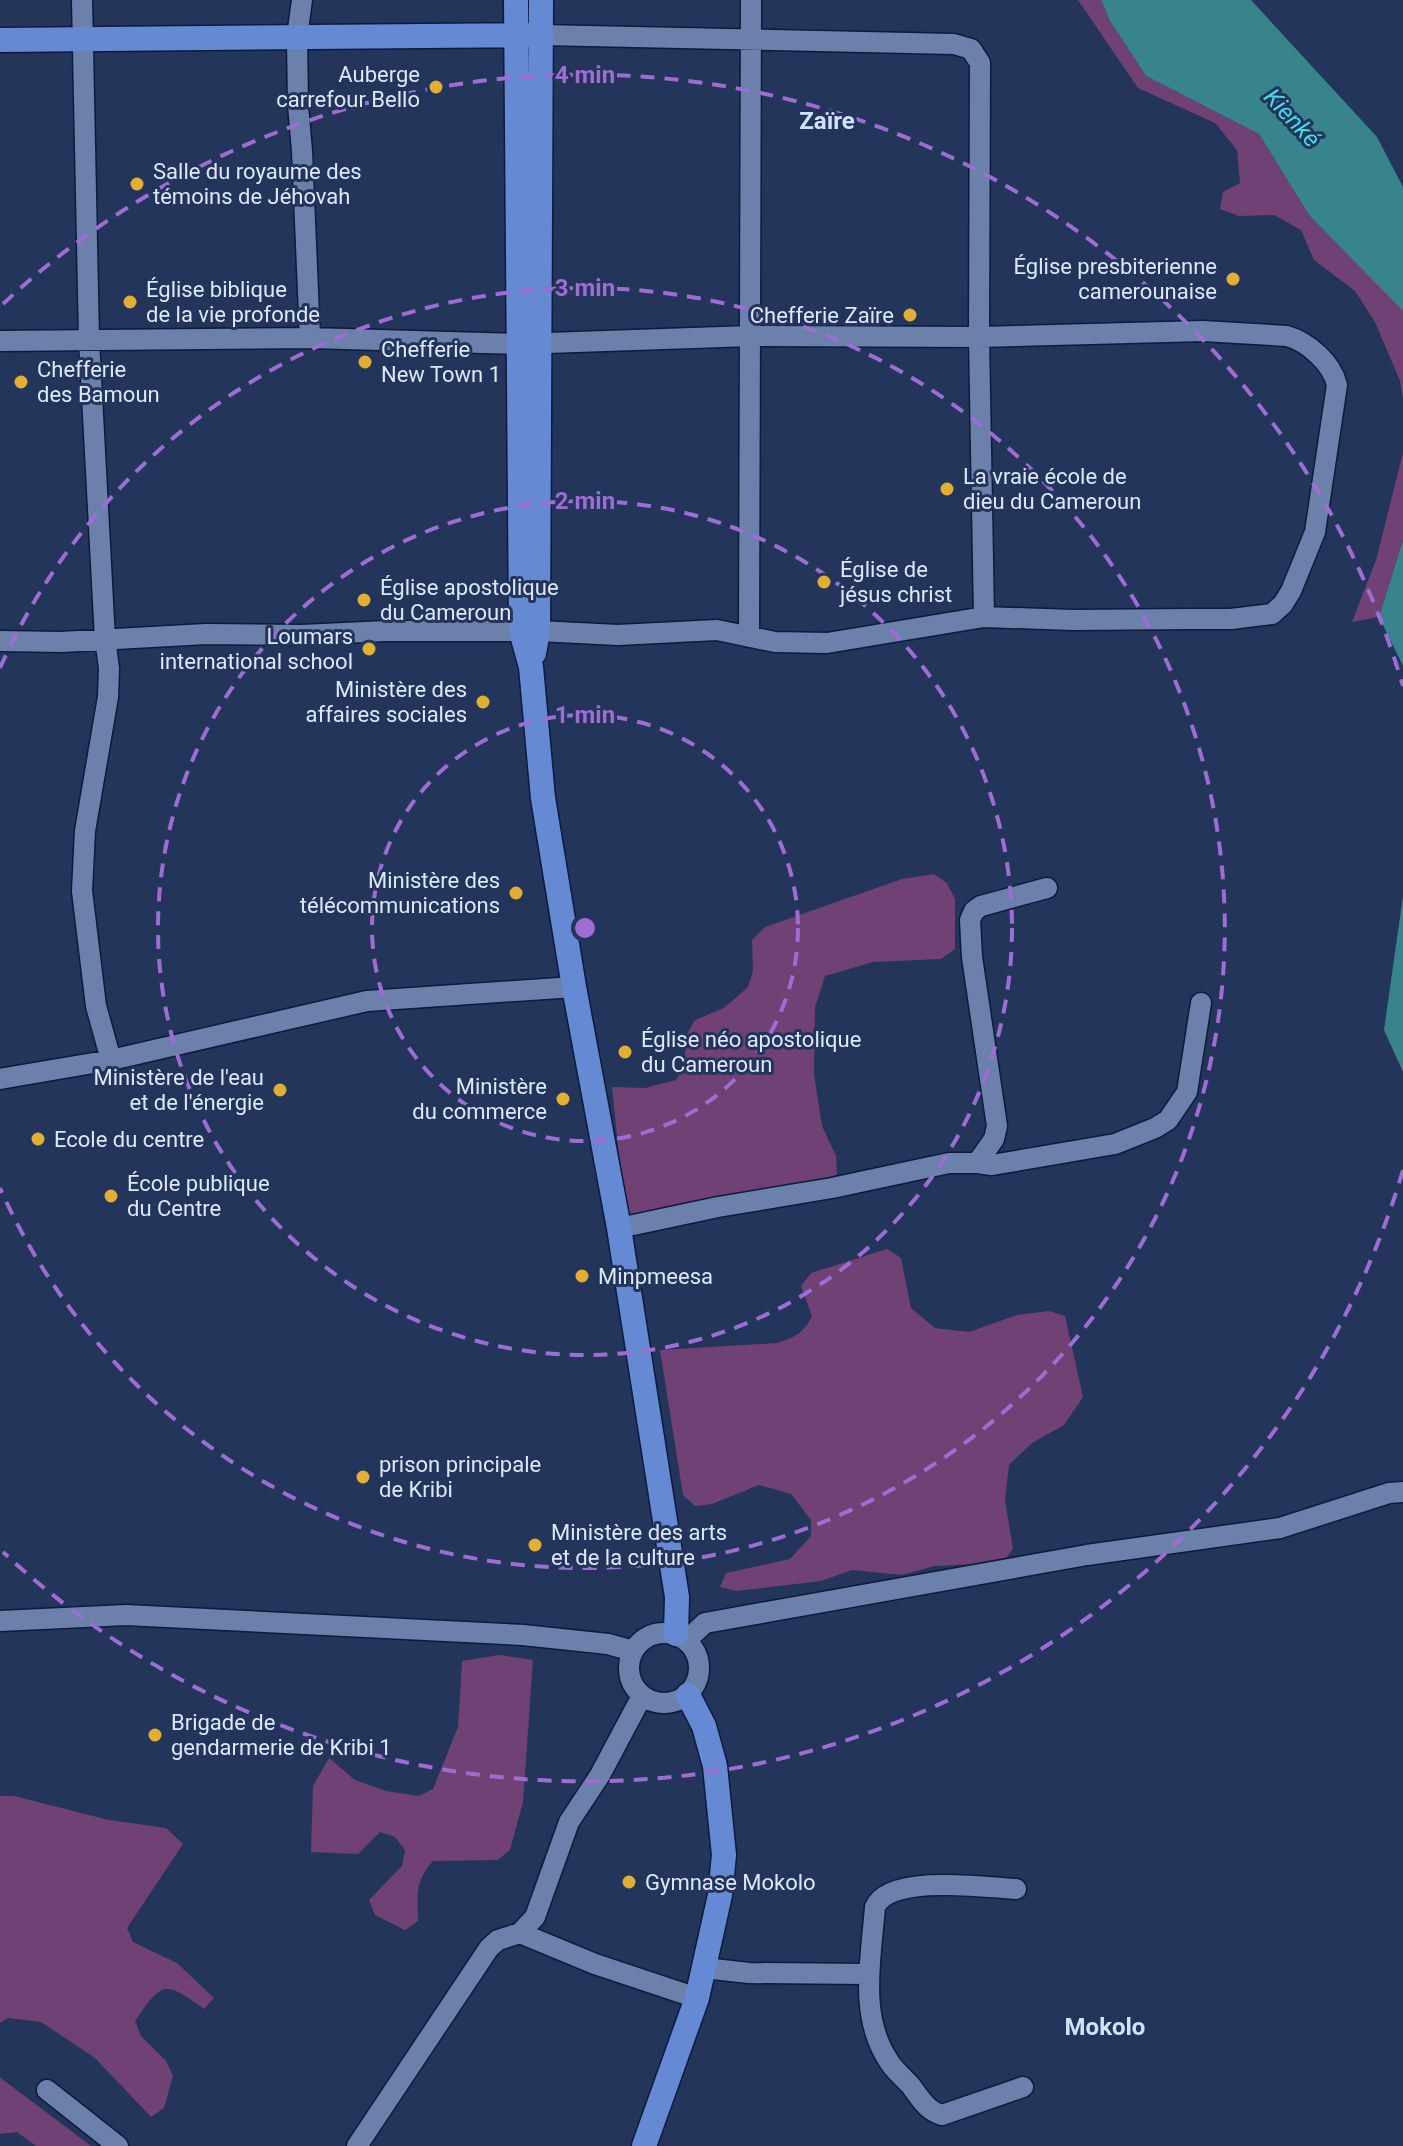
<svg xmlns="http://www.w3.org/2000/svg" width="1403" height="2146" font-family="Roboto,sans-serif">
	<style>
		.green { fill: #704174 }
		.water { fill: #37848c }
		.lines { fill: none; stroke-linecap: round; stroke-linejoin: round }
		.minor-casing { stroke: #0c1b3e; stroke-width: 23 }
		.major-casing { stroke: #0c1b3e; stroke-width: 27 }
		.minor { stroke: #6b80ab; stroke-width: 20 }
		.major { stroke: #6689d4; stroke-width: 24 }
		.ring { fill: none; stroke: #9e6dd4; stroke-width: 4; stroke-dasharray: 14 10 }
		.poi-dot { fill: #e2af34; stroke: #23355a; stroke-width: 3 }
		.labels { text-anchor: middle; stroke-width: 6; stroke-linejoin: round; paint-order: stroke }
		.poi-label { font-size: 22px; fill: #dee7fb; stroke: #23355a; text-anchor: start }
		.water-label { font-size: 24px; font-style: italic; fill: #44dcea; stroke: #23355a }
		.neighbourhood-label { font-size: 24px; font-weight: bold; fill: #d3e1fe; stroke: #23355a }
		.centre { fill: #9e6dd4; stroke: #23355a; stroke-width: 4 }
		.ring-label { font-size: 24px; text-anchor: middle; font-weight: bold; fill: #9e6dd4; stroke: #23355a; stroke-width: 6; stroke-linejoin: round; paint-order: stroke }
	</style>
	<rect width="100%" height="100%" fill="#23355a"/>
	<path class="green" d="M1078 0H1101L1110 21 1146 76 1259 134 1309 215 1403 309V398L1400 381 1375 322 1355 291 1314 260 1301 230 1274 215 1239 216 1220 209 1223 192 1240 183 1237 150 1215 123 1138 88Z
		M1403 452V540L1379 617 1352 622 1377 557Z
		M934 874 947 883 955 899V949L941 959 873 962 825 976 815 1007 814 1075 822 1126 836 1156 837 1175 682 1210 630 1218 620 1165 612 1087 645 1088 676 1080 684 1067 687 1034 695 1020 724 1008 748 987 753 971 752 940 765 927 902 879Z
		M887 1249 901 1258 911 1308 935 1328 969 1332 1017 1315 1049 1311 1065 1316 1083 1397 1064 1425 1032 1443 1009 1465 1005 1500 1013 1549 1002 1563 934 1566 902 1575 852 1570 821 1581 736 1591 720 1587 726 1573 790 1559 811 1536V1520L791 1494 759 1485 712 1504 695 1506 683 1495 660 1350 777 1343C795 1337 803 1334 812 1316L801 1286 811 1273Z
		M499 1655 533 1660 523 1802 510 1850 498 1860 433 1861C414 1882 418 1895 418 1921L405 1930 375 1915 369 1900 402 1866 405 1850 395 1837 380 1832 358 1854 311 1852 313 1786 329 1758 355 1780 386 1791 419 1796 433 1789 458 1727 462 1661Z
		M0 1796H14L109 1820 166 1828 183 1844 127 1928 133 1942 177 1963 214 1998 204 2009C165 1980 162 1981 135 2021L141 2036 166 2061 173 2076 164 2108 151 2117 95 2058 41 2022 8 2018 0 2023Z
		M0 2077 2 2079 91 2146H36L17 2132 0 2134Z"/>
	<path class="water" d="M1101 0H1251L1377 137 1403 187V311L1309 215 1259 134 1146 76 1110 21Z
		M1403 540V666L1379 617Z
		M1403 896V1072L1384 1030Z"/>
	<g class="lines">
		<g class="minor-casing">
			<path id="minor" d="M82 0 89 340 105 639 109 668 108 697 85 831 82 891 96 1006 111 1060
				M302 0 297 37 298 105 302 151 310 338
				M541 35 954 44 971 49 980 63 979 337 984 617
				M0 341 310 338 518 344 751 336 979 337 1203 331 1287 336C1308 342 1332 363 1337 385L1315 532 1291 591 1283 604 1272 614 1231 619H1191L1073 620 984 617 827 643 775 642 717 630 618 635 538 631H386L302 635 206 634 61 642 0 641
				M749 637 751 0
				M0 1079 111 1060 367 1001 574 987
				M977 1163 994 1139 997 1126 972 957 970 920 974 911 981 906 1047 888
				M619 1228 718 1207 832 1188 949 1163H977L992 1165 1115 1144 1155 1128 1168 1120 1187 1092 1201 1003
				M0 1621 126 1615 523 1635 608 1644 633 1651
				M629 1668a35 35 0 1 1 70 0a35 35 0 1 1-70 0Z
				M687 1640 705 1623 1087 1555 1280 1528 1389 1493 1403 1492
				M1016 1889C985 1887 890 1874 875 1907 871 1959 858 2017 890 2063 896 2072 904 2078 911 2086 920 2098 927 2111 942 2115L1023 2087
				M520 1933 595 1964 697 1998
				M704 1968 749 1973 868 1974
				M47 2090 118 2146
				M357 2146 489 1948 498 1940 520 1933 535 1917 569 1822 600 1775 642 1696"/>
		</g>
		<g class="major-casing">
			<path id="major" d="M516 0 521 631 531 667 543 798 574 987 619 1228 677 1597 676 1634
				M0 40 530 35
				M534 653 538 631 541 0
				M644 2146 697 1998 720 1895 724 1855 715 1766 704 1726 688 1695"/>
		</g>
		<use href="#minor" class="minor"/>
		<use href="#major" class="major"/>
	</g>
	<g class="ring">
		<circle cx="585" cy="928" r="213"/>
		<circle cx="585" cy="928" r="427"/>
		<path d="M0 668A640 640 0 1 1 0 1188"/>
		<path d="M1403 1170A853 853 0 0 1 3 1552M3 304A853 853 0 0 1 1403 686"/>
	</g>
	<g class="poi-dot">
		<circle cx="436" cy="87" r="8"/>
		<circle cx="137" cy="184" r="8"/>
		<circle cx="1233" cy="279" r="8"/>
		<circle cx="130" cy="302" r="8"/>
		<circle cx="910" cy="315" r="8"/>
		<circle cx="365" cy="362" r="8"/>
		<circle cx="21" cy="382" r="8"/>
		<circle cx="947" cy="489" r="8"/>
		<circle cx="824" cy="582" r="8"/>
		<circle cx="364" cy="600" r="8"/>
		<circle cx="369" cy="649" r="8"/>
		<circle cx="483" cy="702" r="8"/>
		<circle cx="516" cy="893" r="8"/>
		<circle cx="625" cy="1052" r="8"/>
		<circle cx="280" cy="1090" r="8"/>
		<circle cx="563" cy="1099" r="8"/>
		<circle cx="38" cy="1139" r="8"/>
		<circle cx="111" cy="1196" r="8"/>
		<circle cx="582" cy="1276" r="8"/>
		<circle cx="363" cy="1477" r="8"/>
		<circle cx="535" cy="1545" r="8"/>
		<circle cx="155" cy="1735" r="8"/>
		<circle cx="629" cy="1882" r="8"/>
	</g>
	<g class="labels">
		<g class="poi-label">
			<text x="420" y="82" text-anchor="end">Auberge<tspan x="420" dy="25">carrefour Bello</tspan></text>
			<text x="153" y="179">Salle du royaume des<tspan x="153" dy="25">témoins de Jéhovah</tspan></text>
			<text x="1217" y="274" text-anchor="end">Église presbiterienne<tspan x="1217" dy="25">camerounaise</tspan></text>
			<text x="146" y="297">Église biblique<tspan x="146" dy="25">de la vie profonde</tspan></text>
			<text x="894" y="323" text-anchor="end">Chefferie Zaïre</text>
			<text x="381" y="357">Chefferie<tspan x="381" dy="25">New Town 1</tspan></text>
			<text x="37" y="377">Chefferie<tspan x="37" dy="25">des Bamoun</tspan></text>
			<text x="963" y="484">La vraie école de<tspan x="963" dy="25">dieu du Cameroun</tspan></text>
			<text x="840" y="577">Église de<tspan x="840" dy="25">jésus christ</tspan></text>
			<text x="380" y="595">Église apostolique<tspan x="380" dy="25">du Cameroun</tspan></text>
			<text x="353" y="644" text-anchor="end">Loumars<tspan x="353" dy="25">international school</tspan></text>
			<text x="467" y="697" text-anchor="end">Ministère des<tspan x="467" dy="25">affaires sociales</tspan></text>
			<text x="500" y="888" text-anchor="end">Ministère des<tspan x="500" dy="25">télécommunications</tspan></text>
			<text x="641" y="1047">Église néo apostolique<tspan x="641" dy="25">du Cameroun</tspan></text>
			<text x="264" y="1085" text-anchor="end">Ministère de l'eau<tspan x="264" dy="25">et de l'énergie</tspan></text>
			<text x="547" y="1094" text-anchor="end">Ministère<tspan x="547" dy="25">du commerce</tspan></text>
			<text x="54" y="1147">Ecole du centre</text>
			<text x="127" y="1191">École publique<tspan x="127" dy="25">du Centre</tspan></text>
			<text x="598" y="1284">Minpmeesa</text>
			<text x="379" y="1472">prison principale<tspan x="379" dy="25">de Kribi</tspan></text>
			<text x="551" y="1540">Ministère des arts<tspan x="551" dy="25">et de la culture</tspan></text>
			<text x="171" y="1730">Brigade de<tspan x="171" dy="25">gendarmerie de Kribi 1</tspan></text>
			<text x="645" y="1890">Gymnase Mokolo</text>
		</g>
		<g class="water-label">
			<text transform="translate(1292 118) rotate(47)" y="8">Kienké</text>
		</g>
		<g class="neighbourhood-label">
			<text x="827" y="129">Zaïre</text>
			<text x="1105" y="2035">Mokolo</text>
		</g>
	</g>
	<circle cx="585" cy="928" r="12" class="centre"/>
	<g class="ring-label">
		<text x="585" y="83">4 min</text>
		<text x="585" y="296">3 min</text>
		<text x="585" y="509">2 min</text>
		<text x="585" y="723">1 min</text>
	</g>
</svg>
